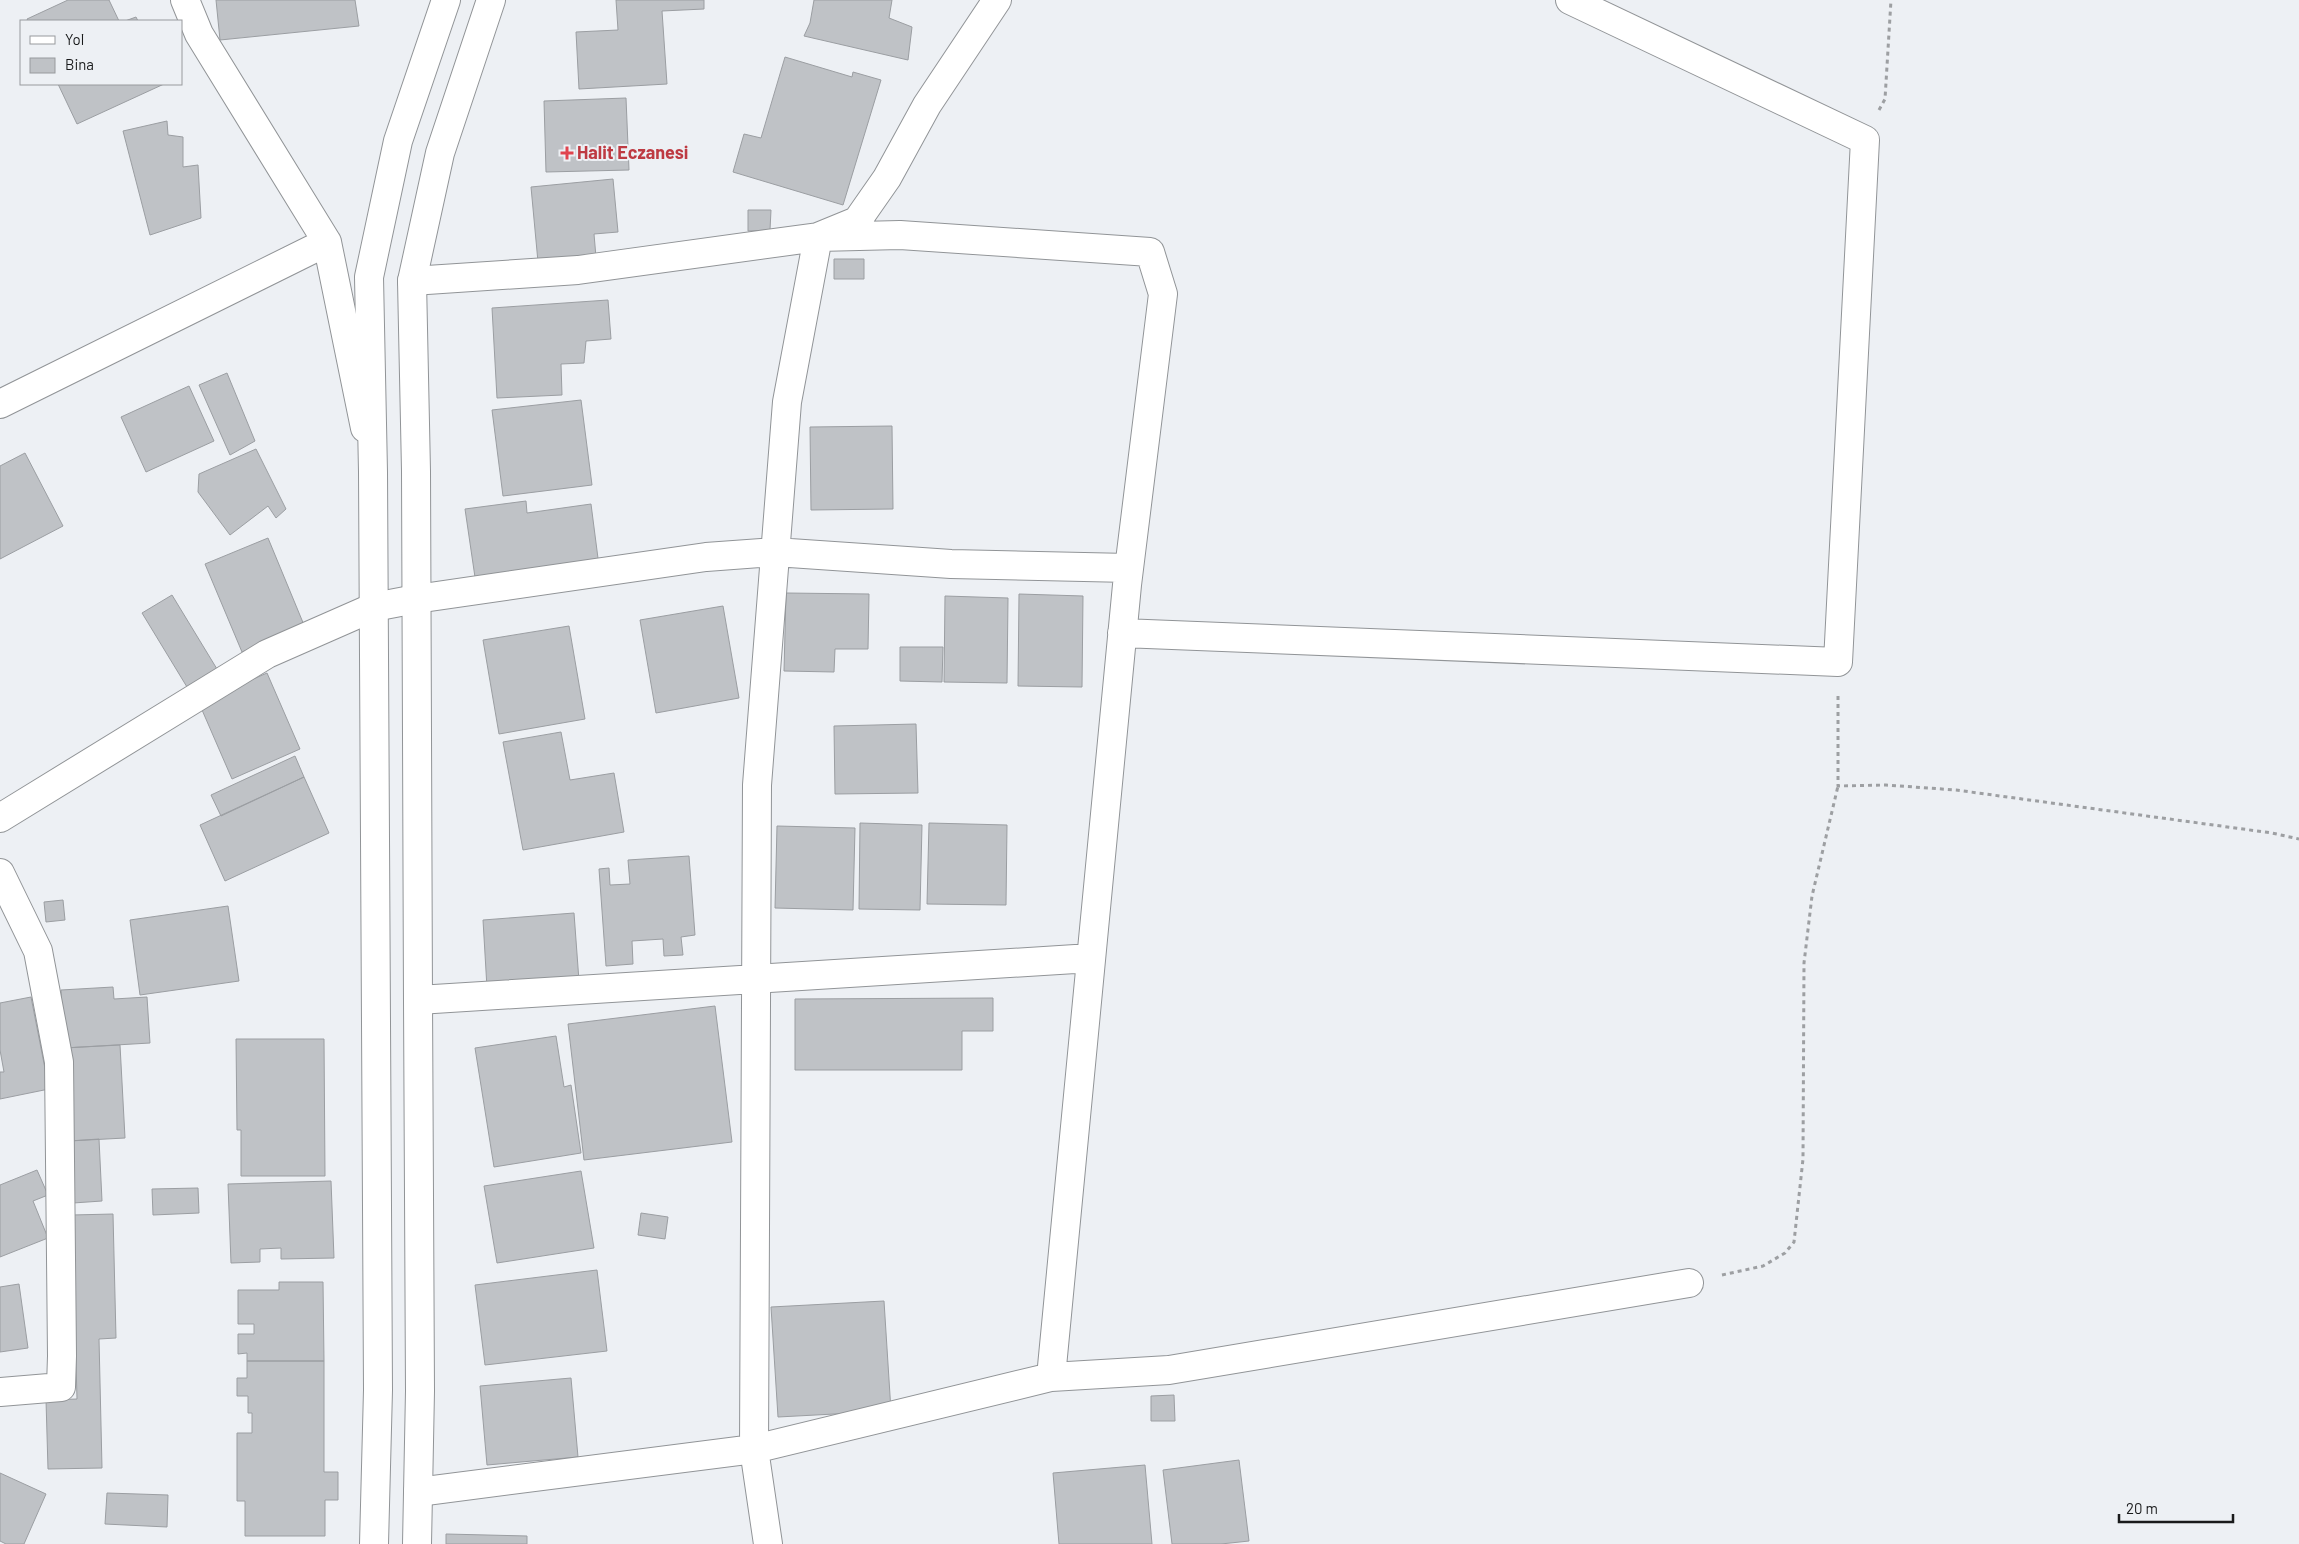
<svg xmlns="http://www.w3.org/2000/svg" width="2299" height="1544" font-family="Barlow,sans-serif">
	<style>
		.building { fill: #bfc2c6; stroke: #9b9ea2 }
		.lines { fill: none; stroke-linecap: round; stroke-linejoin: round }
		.minor-casing { stroke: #919497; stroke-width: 30 }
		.tertiary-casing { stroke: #919497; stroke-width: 30 }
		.path { stroke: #9d9fa2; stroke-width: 3; stroke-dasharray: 4 4; stroke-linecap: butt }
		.minor { stroke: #fff; stroke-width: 28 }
		.tertiary { stroke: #fff; stroke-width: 28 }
		.health-dot { fill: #e0444e; stroke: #edf0f4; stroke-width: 2 }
		.labels { text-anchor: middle; stroke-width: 4; stroke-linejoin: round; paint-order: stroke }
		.health-label { font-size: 18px; font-weight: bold; fill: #be3a42; stroke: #edf0f4; text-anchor: start }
	</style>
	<rect width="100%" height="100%" fill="#edf0f4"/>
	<path class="building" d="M68 0H109L119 21H28L27 19Z
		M216 0H355L359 26 220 40Z
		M616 0H704V9L662 11 667 84 579 89 576 32 618 30Z
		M814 0H892L889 18 912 27 908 60 804 36 810 23Z
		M136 17 138 21H125Z
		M785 57 852 77 853 72 881 80 843 205 733 172 744 134 761 138Z
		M58 84H164L77 124Z
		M626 98 629 170 546 172 544 101Z
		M167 121 168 135 183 137V167L198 165 201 218 150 235 123 131Z
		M613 179 618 232 594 234 596 257 538 262 531 187Z
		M748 210H771L770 230 748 231Z
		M834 259H864V279H834Z
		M608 300 611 339 586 341 584 363 561 364 562 395 497 398 492 308Z
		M227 373 255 441 230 455 199 385Z
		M189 386 214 441 146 472 121 417Z
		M581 400 592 485 503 496 492 410Z
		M892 426 893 509 811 510 810 427Z
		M256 449 286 509 276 518 268 506 230 535 198 492 199 474Z
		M25 453 63 526 0 559V466Z
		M526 501 527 513 591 504 599 566 476 584 465 509Z
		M268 538 304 625 242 652 205 564Z
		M786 593 869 594 868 649H835L834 672 784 671Z
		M1019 594 1083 596 1082 687 1018 686Z
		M172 595 217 669 187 687 142 613Z
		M945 596 1008 598 1007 683 944 682Z
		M723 606 739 698 656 713 640 620Z
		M569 626 585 719 499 734 483 640Z
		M900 647H943L942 682 900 681Z
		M267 673 300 749 232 779 199 703Z
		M916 724 918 793 835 794 834 726Z
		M561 732 570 780 614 773 624 832 523 850 503 742Z
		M295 756 304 777 221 816 211 795Z
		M304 777 329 833 225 881 200 825Z
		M860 823 922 825 920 910 859 909Z
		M929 823 1007 825 1006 905 927 904Z
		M777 826 855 828 853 910 775 908Z
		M689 856 695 935 681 937 683 955 664 956 663 939 632 941 633 964 606 966 599 869 609 868 610 885 630 884 628 860Z
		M63 900 65 920 46 922 44 902Z
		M228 906 239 981 140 995 130 920Z
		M574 913 579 981 487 988 483 920Z
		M113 987 114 999 147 997 150 1043 64 1048 61 990Z
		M31 997 49 1089 0 1099V1072H4L0 1050V1003Z
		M993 998V1031H962V1070H795V999Z
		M715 1006 732 1142 584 1160 568 1024Z
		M556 1036 564 1087 571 1085 581 1153 494 1167 475 1048Z
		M236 1039H324L325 1176H241V1130H237Z
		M120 1045 125 1138 69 1141 64 1048Z
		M99 1139 102 1201 73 1203 69 1141Z
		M37 1170 48 1195 33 1201 48 1238 0 1257V1185Z
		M581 1171 594 1248 497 1263 484 1186Z
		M331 1181 334 1258 281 1259V1248L260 1249V1262L231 1263 228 1184Z
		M198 1188 199 1213 153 1215 152 1189Z
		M641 1213 668 1217 665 1239 638 1235Z
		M113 1214 116 1338 99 1339 102 1468 48 1469 46 1400 77 1399 72 1215Z
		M597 1270 607 1351 485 1365 475 1285Z
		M279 1282H323L324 1361H247V1353L238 1354V1334H254V1324H238V1290H279Z
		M19 1284 28 1348 0 1352V1287Z
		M884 1301 891 1411 778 1417 771 1307Z
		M247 1361H324V1472H338V1500H325V1536H245V1501H237V1433H252V1413H248V1396H237V1378H247Z
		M571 1378 578 1457 487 1465 480 1386Z
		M1174 1395 1175 1421H1151V1396Z
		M1239 1460 1249 1541 1221 1544H1172L1163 1470Z
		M1145 1465 1152 1544H1059L1053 1473Z
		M0 1473 46 1494 24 1544H6L0 1541Z
		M107 1493 168 1495 167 1527 105 1524Z
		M446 1534 527 1536V1544H446Z"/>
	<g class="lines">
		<g class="minor-casing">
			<path id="minor" d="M185 0 199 34 327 242 365 428
				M412 281 578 270 818 237 900 235 1150 252 1163 294 1127 585 1051 1377 754 1449 757 785 787 402 818 237 857 221 887 178 927 105 997 0
				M0 404 327 242
				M1122 633 1838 662 1865 140 1570 0
				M0 818 267 654 374 607 416 599 706 557 775 552 951 564 1129 568
				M0 873 38 951 59 1062 62 1356 61 1387 0 1392
				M418 1000 1091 958
				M1051 1377 1169 1370 1689 1283
				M418 1492 754 1449 768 1544"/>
		</g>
		<g class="tertiary-casing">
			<path id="tertiary" d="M374 1544 378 1390 373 472 369 277 398 141 446 0
				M417 1544 420 1391 418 1000 416 471 412 281 440 153 491 0"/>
		</g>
		<path class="path" d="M1879 110 1885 99 1891 0
			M1838 696V786L1886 785 1956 790 2272 833 2299 839
			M1722 1275 1763 1266 1785 1253 1794 1242 1803 1159 1804 963 1812 896 1838 786"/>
		<use href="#minor" class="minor"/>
		<use href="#tertiary" class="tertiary"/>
	</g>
	<path class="health-dot" d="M564.5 145.5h5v5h5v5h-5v5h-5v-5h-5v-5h5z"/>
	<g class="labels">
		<g class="health-label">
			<text x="577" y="159">Halit Eczanesi</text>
		</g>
	</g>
	<rect x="20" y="20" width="162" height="65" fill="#edf0f4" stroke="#989a9d"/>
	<rect x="30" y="36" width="25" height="8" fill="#ffffff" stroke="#989a9d"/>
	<text x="65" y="45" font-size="15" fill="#191a1b">Yol</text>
	<rect x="30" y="58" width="25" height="15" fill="#bfc2c6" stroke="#989a9d"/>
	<text x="65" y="70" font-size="15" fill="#191a1b">Bina</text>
	<path d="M2119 1514v8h114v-8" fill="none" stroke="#191a1b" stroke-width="2.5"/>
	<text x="2126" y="1514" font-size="15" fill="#191a1b" stroke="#edf0f4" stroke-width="4" paint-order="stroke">20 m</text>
</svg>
